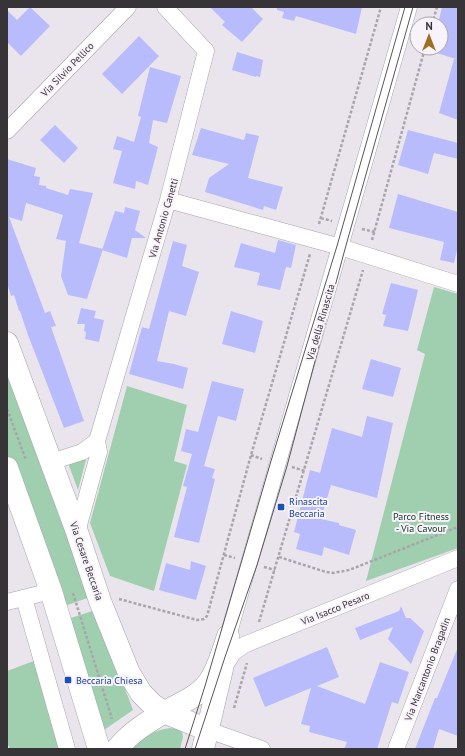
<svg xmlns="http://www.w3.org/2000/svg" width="465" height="756" font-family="'PT Sans',sans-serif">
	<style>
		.green { fill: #9fcfae }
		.building { fill: #b8bcfd }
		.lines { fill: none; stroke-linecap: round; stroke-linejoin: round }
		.street-casing { stroke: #a7a2aa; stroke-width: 17 }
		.secondary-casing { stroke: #a7a2aa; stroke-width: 23 }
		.path { stroke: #a9a5ab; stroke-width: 2.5; stroke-dasharray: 3 2; stroke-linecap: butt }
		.street { stroke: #fff; stroke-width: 16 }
		.secondary { stroke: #fff; stroke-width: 22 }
		.tram { stroke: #585559; stroke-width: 1 }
		.transit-dot { fill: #1a4fb4; stroke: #f8f2fa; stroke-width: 1.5 }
		.labels { text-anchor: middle; stroke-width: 4; stroke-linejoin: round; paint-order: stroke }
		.street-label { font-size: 10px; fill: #363437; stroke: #f8f2fa }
		.transit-label { font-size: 10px; fill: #164399; stroke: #f8f2fa; text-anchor: start }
		.park-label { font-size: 10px; fill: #0f331e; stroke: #f8f2fa }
	</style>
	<rect width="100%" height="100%" fill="#eae5ed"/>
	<path class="green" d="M434 287 458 294V548L366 581 425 354 417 350Z
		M7 365 90 597 62 607 7 455Z
		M127 386 187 405 174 461 187 465 154 591 110 576 90 523Z
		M87 456 78 490 68 463Z
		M95 610 133 710 104 730 68 619Z
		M39 659 61 749H10L7 743V671Z
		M170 728 177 729 182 732 183 737 180 749H130C141 738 154 730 170 728Z"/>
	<path class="building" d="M30 7 50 26 21 56 7 42V10L17 20Z
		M210 7H251L263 19 242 42 222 25 225 22Z
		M277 7H362L356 34 296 16 294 21 282 18 284 12 277 10Z
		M442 7H458V120L439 113 454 59H456L430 51 431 48H441V24H438Z
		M139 36 159 56 122 94 102 74Z
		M237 52 263 60 260 77 256 76V77L232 70Z
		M150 67 181 76 167 123 153 120 149 143 158 147 148 185 136 181 135 189 113 183 122 151 113 149 117 136 134 142 141 117 138 116Z
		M55 125 78 148 64 163 40 140Z
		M201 128 244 140 246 133 259 136 248 178 283 187 276 210 264 206 263 210 205 192 209 178 229 164 192 155Z
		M408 130 458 143V159L434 153 428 174 398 165Z
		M7 159 36 168 34 176 40 177 39 185 46 186V188L68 195 70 189 93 193 79 243 103 249 87 299 68 295 61 276 66 241 56 239 63 215 26 203 22 221 9 217 45 313 50 311 56 326 51 327 84 421 64 428 28 335 20 311H19L14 295 11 296 7 283Z
		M398 194 458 212V246L454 263 440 260 444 242 389 228Z
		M125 207 140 211 135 230 146 238H132L127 258 102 250 115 211 124 213Z
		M278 240 296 245 291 268 286 267 280 290 257 285 260 273 234 267 241 243 275 253Z
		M173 241 187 245 182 266 199 272 186 316 169 311 157 361 174 364 188 368 183 389 129 374 142 327 149 329Z
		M391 283 418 290 408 331 383 326 386 315 382 314Z
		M81 308 96 311 94 318 104 320 99 342 85 339 86 332 84 331 85 324H77Z
		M231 311 263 321 255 353 222 344Z
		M371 359 401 368 393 397 362 389Z
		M212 381 244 389 236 421 218 416 204 466 215 469 212 478 215 479 199 543 174 537 187 487 183 486 192 454 181 451 186 429 198 432Z
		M367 416 393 423 377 498 331 485 321 519 339 523V525L356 530 349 555 324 547 322 556 296 549 300 534 294 532 310 470 320 473 332 428 362 437Z
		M191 561 206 566 196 600 159 590 166 563 190 570Z
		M401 606 406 618H410L424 631 411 664 388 639 393 627 360 640 355 628 399 611Z
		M327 647 339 677 317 686 365 704 380 662 409 672 398 704 392 702 377 749H344L347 742 309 732 310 726 301 724 311 688 265 707 253 678Z
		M458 647V736L439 729 433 749H415L435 698H437Z"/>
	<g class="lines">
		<g class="street-casing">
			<path id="street" d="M7 131 128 7
				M168 200 337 246 458 284
				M97 441 168 200 206 51 165 7
				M51 462 82 452 97 441 99 452 77 532
				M24 598 67 749
				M7 602 51 591
				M228 636 409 7
				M223 669 233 653 244 645 458 558
				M208 730 262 749
				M396 749 458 589"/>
		</g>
		<g class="secondary-casing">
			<path id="secondary" d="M7 343 77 532 100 601 129 673 141 693 153 705 164 712 208 730
				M7 468 51 591 99 749
				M117 749C130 733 146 723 163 713 179 704 198 697 209 682 218 669 223 651 228 636
				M203 749 222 669"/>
		</g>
		<path class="path" d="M432 24 437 7
			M321 218 332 221
			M319 224 381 7
			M362 229 375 232
			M372 240 425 48
			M7 409 26 460
			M251 455 262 459
			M292 467 305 471
			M224 555 235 558
			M279 557 326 572 333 573 349 570 458 527
			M264 567 275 570
			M73 593 112 719
			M119 599 197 620 204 619 207 616 251 455 310 254
			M259 622 363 270
			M234 708 247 663"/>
		<use href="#street" class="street"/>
		<use href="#secondary" class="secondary"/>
		<path class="tram" d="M185 749 205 686 271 461 337 246 405 7
			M195 749 225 657 257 565 287 466 345 249 413 7"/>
	</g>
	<g class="transit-dot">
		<rect x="277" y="503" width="8" height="8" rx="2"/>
		<rect x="64" y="676" width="8" height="8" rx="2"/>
	</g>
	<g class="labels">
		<g class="street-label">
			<text transform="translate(67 69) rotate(-46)" y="4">Via Silvio Pellico</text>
			<text transform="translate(163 218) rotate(-74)" y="4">Via Antonio Canetti</text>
			<text transform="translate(320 322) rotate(-74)" y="4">Via della Rinascita</text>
			<text transform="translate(87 561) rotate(71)" y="4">Via Cesare Beccaria</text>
			<text transform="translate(335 608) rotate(-22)" y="4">Via Isacco Pesaro</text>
			<text transform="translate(427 669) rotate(-69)" y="4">Via Marcantonio Bragadin</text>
		</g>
		<g class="transit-label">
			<text x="289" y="505">Rinascita<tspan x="289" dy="12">Beccaria</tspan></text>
			<text x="76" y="684">Beccaria Chiesa</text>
		</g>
		<g class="park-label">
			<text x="421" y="520">Parco Fitness<tspan x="421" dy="12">- Via Cavour</tspan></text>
		</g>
	</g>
	<rect width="465" height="756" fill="none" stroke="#363437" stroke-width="16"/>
	<g transform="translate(429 36)"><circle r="19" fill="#f8f2fa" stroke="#aaa6ac"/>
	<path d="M0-3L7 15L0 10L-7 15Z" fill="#9e6f21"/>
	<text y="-6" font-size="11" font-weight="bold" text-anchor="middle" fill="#363437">N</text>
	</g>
</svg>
